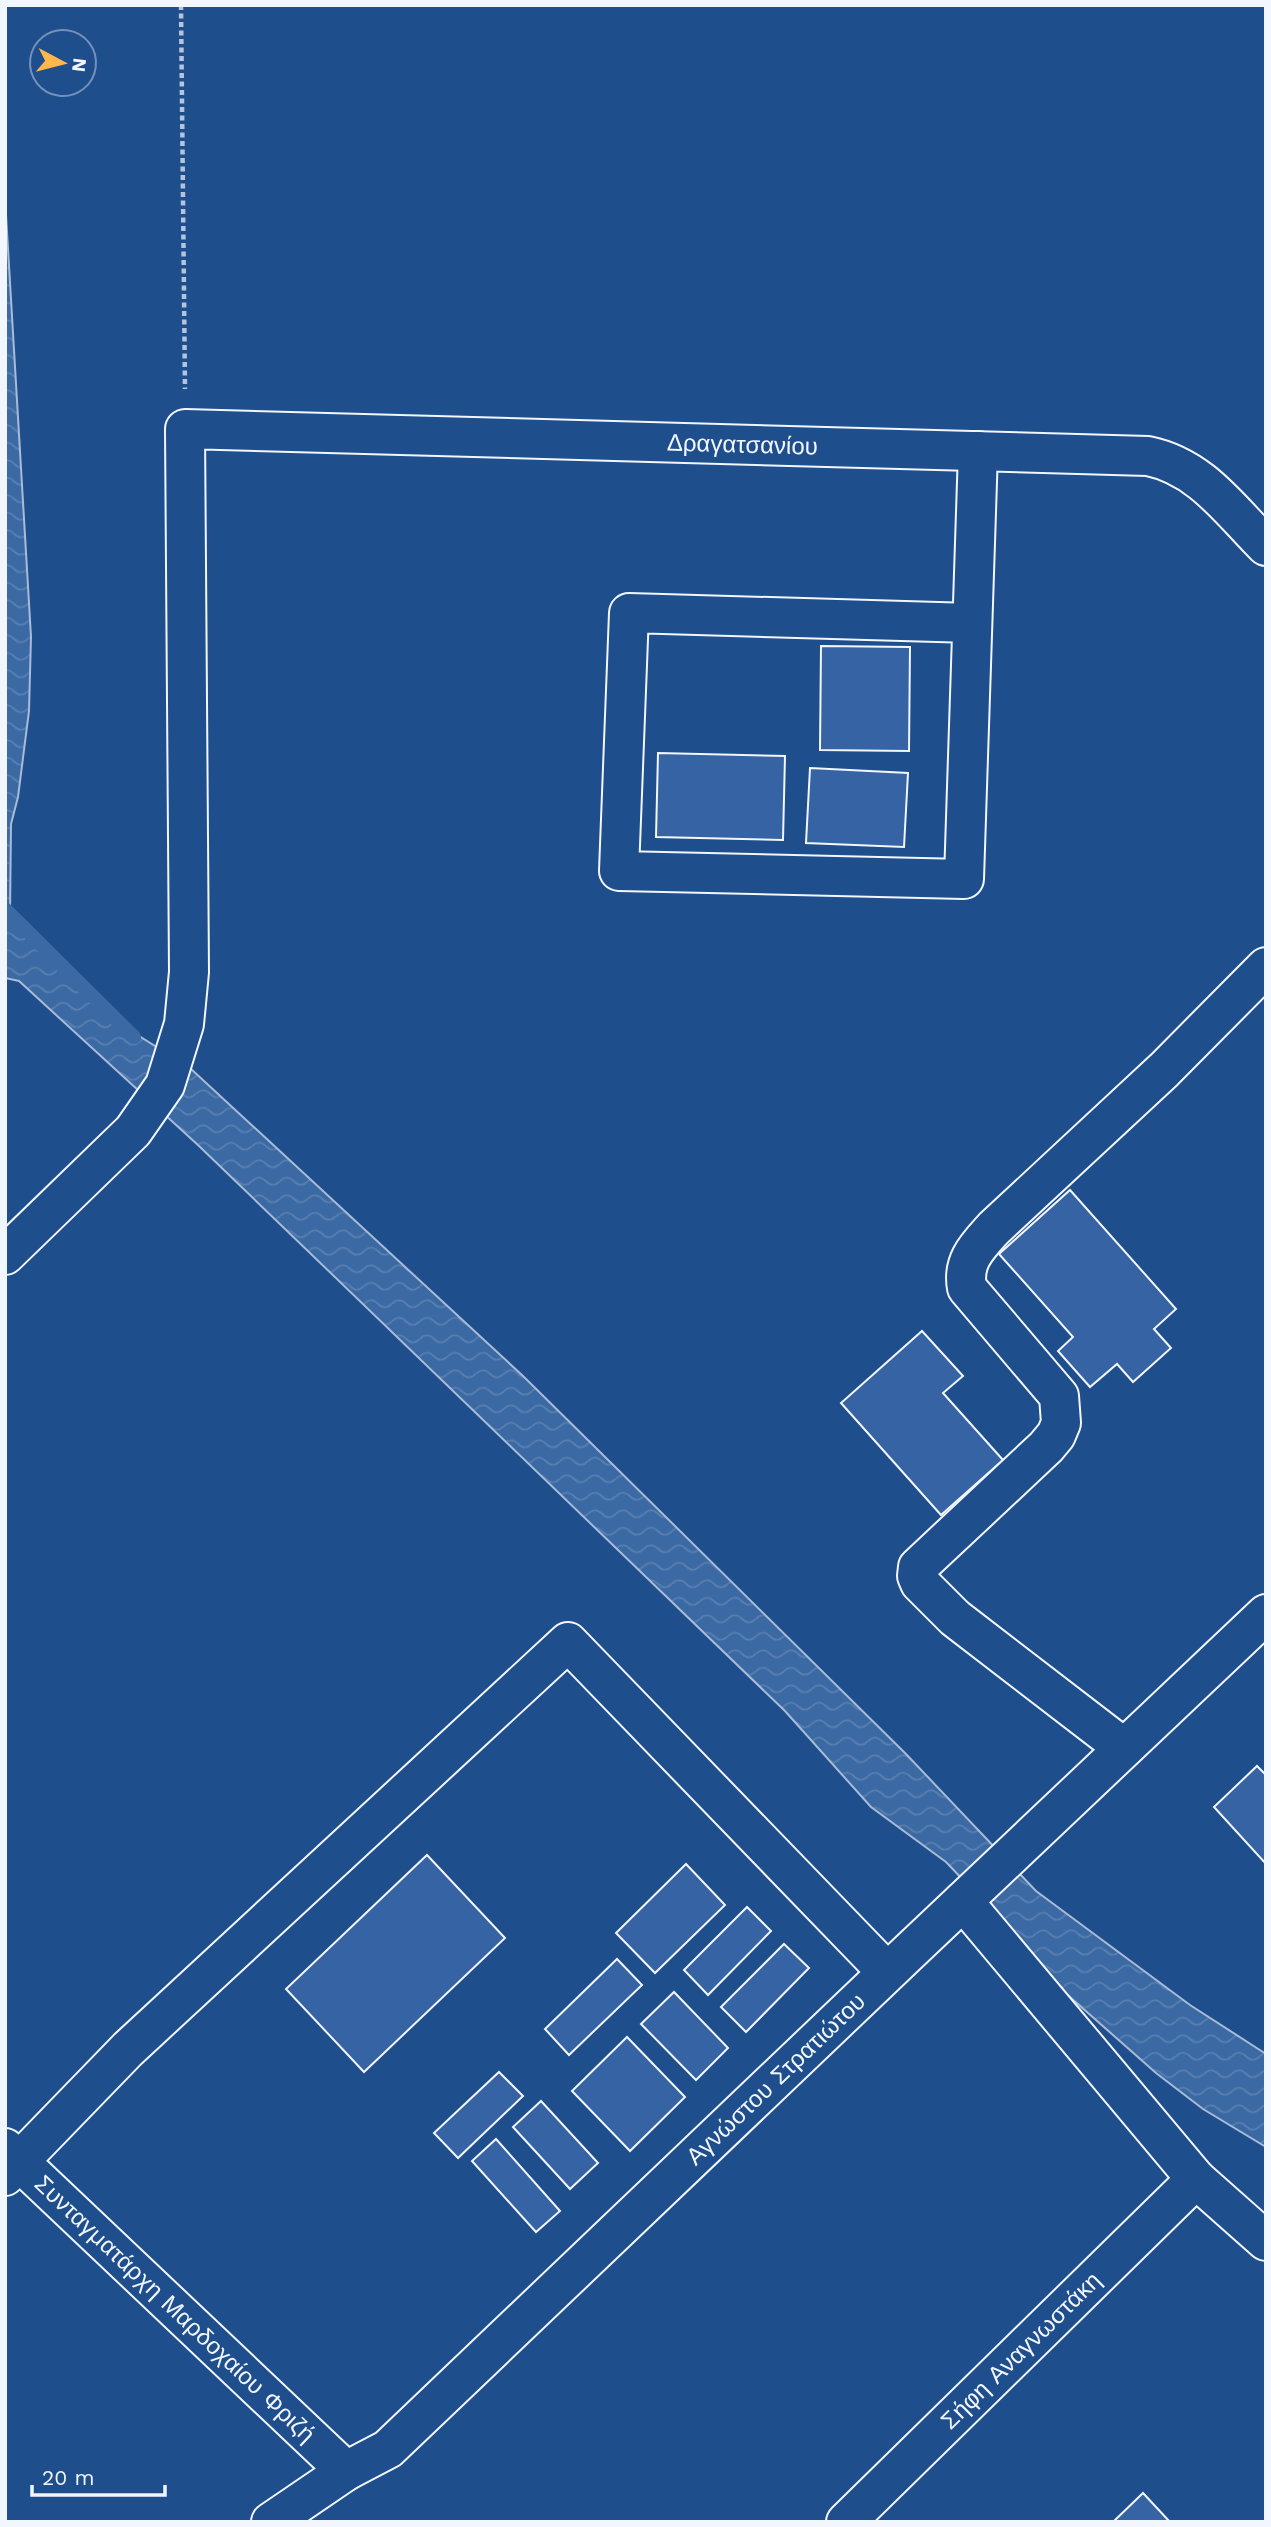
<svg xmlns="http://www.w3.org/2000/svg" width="1271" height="2527" font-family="'Work Sans',sans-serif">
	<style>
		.water { fill: url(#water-waves); stroke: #a8bbd7; stroke-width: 2 }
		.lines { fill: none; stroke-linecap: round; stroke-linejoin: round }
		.stream { stroke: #3b69a3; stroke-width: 14 }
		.building { fill: #3563a3; stroke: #f2f6ff; stroke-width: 2 }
		.street-casing { stroke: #f2f6ff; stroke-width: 42 }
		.path { stroke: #b3c4dc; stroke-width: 4.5; stroke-dasharray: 5 3.5; stroke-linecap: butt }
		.street { stroke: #1f4e8c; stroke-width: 38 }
		.labels { text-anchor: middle; stroke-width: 5; stroke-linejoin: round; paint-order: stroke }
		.street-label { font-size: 24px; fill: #f2f6ff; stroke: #1f4e8c }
	</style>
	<defs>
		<pattern id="water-waves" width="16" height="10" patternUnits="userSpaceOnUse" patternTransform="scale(1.75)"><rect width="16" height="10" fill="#3b69a3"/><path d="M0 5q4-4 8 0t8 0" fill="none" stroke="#587fb1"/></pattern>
	</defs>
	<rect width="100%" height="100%" fill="#1f4e8c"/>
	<path class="water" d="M5 198 31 637 29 711 18 797 11 824 10 914 104 1014 190 1068 523 1376 906 1754 1036 1891 1190 2005 1266 2054V2147L1203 2109 1156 2073 1062 1990 989 1907 946 1862 871 1807 785 1711 199 1146 19 981 5 978Z"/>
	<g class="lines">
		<path class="stream" d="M5 909 134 1037"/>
	</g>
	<path class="building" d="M821 646 910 647 909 751 820 750Z
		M658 753 785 756 783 840 656 837Z
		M810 768 908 773 904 847 806 843Z
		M1070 1190 1176 1309 1154 1329 1171 1348 1133 1382 1117 1364 1090 1387 1058 1351 1073 1337 999 1254Z
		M922 1331 963 1376 943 1393 1003 1460 941 1515 841 1403Z
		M1257 1766 1266 1775V1864L1214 1807Z
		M427 1855 505 1938 364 2072 286 1989Z
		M686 1864 725 1905 655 1973 616 1933Z
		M747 1907 771 1931 708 1995 684 1970Z
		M784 1944 809 1968 746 2032 721 2007Z
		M617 1959 642 1985 569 2055 545 2029Z
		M674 1992 728 2048 696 2080 641 2024Z
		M627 2037 685 2097 630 2151 572 2091Z
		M499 2072 523 2096 458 2158 434 2133Z
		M541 2101 598 2163 570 2189 513 2127Z
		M496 2139 560 2211 536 2232 472 2161Z
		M1143 2493 1170 2522H1113Z"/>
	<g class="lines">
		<g class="street-casing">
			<g id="street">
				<path d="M972 623 629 613 619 871 964 879 978 451"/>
				<path id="s1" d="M5 1255 133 1131 165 1085 184 1024 189 972 185 429 1148 456C1201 467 1229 509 1266 546"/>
				<path d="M1124 1748 955 1618 920 1583 917 1576 918 1567 1046 1447 1056 1435 1061 1423 1059 1396 967 1288C962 1261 977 1247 994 1228L1164 1070 1266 967"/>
				<path d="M963 1901 1196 2179 1266 2241"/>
				<path id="s2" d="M5 2148 346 2471"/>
				<path d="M5 2176 128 2049 568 1642 887 1972"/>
				<path id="s3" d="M271 2522 346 2471 388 2449 908 1953 1266 1614"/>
				<path id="s4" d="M846 2522 1196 2179"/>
			</g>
		</g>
		<path class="path" d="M181 5 185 389"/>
		<use href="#street" class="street"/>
	</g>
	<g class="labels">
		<g class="street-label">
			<text dy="8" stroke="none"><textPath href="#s1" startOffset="1451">Δραγατσανίου</textPath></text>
			<text dy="8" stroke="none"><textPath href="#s3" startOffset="674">Αγνώστου Στρατιώτου</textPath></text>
			<text dy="8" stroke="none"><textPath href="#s2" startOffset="234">Συνταγματάρχη Μαρδοχαίου Φριζή</textPath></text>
			<text dy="8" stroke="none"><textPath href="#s4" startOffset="245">Σήφη Αναγνωστάκη</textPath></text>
		</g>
	</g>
	<rect width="1271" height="2527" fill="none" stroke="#f2f6ff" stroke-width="14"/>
	<g transform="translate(63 63) rotate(97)"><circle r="33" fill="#1f4e8c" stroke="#7391ba" stroke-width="2"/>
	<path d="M0-5L12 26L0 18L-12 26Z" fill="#ffb74d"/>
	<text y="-10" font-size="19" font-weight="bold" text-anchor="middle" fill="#f2f6ff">N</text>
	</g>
	<path d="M32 2485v10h133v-10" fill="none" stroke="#f2f6ff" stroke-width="3.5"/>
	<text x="42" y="2485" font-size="21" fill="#f2f6ff" stroke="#1f4e8c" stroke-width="5" paint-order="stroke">20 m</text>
</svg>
